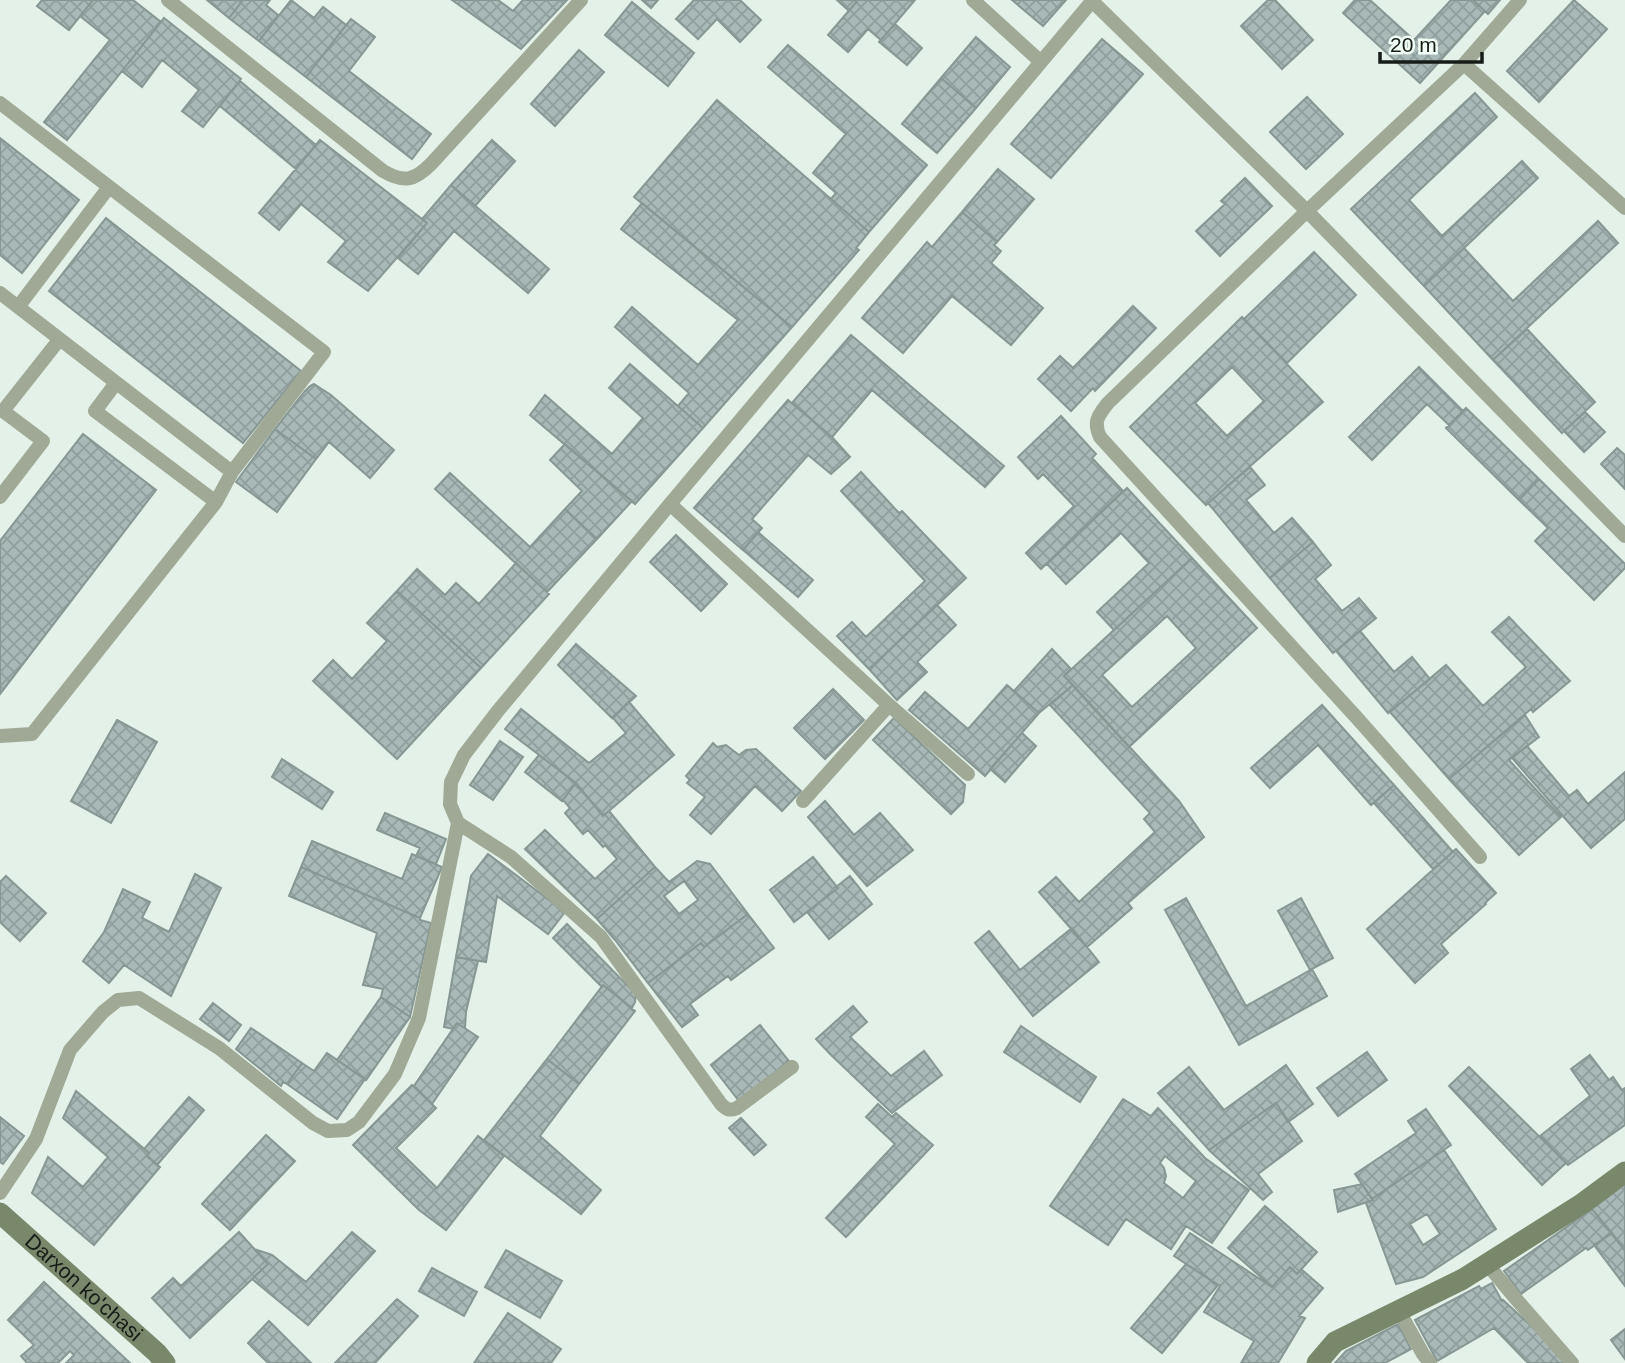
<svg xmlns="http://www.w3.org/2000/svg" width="1625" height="1363" font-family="Helvetica,sans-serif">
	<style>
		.building { fill: url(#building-cross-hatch); stroke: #869794; stroke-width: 2; fill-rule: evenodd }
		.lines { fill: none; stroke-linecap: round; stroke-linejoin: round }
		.lane { stroke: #9fa995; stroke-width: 14 }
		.secondary { stroke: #79886b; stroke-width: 21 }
		.labels { text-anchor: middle; stroke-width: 6; stroke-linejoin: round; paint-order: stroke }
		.street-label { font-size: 21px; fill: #171c19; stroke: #f1fff6 }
	</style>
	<defs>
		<pattern id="building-cross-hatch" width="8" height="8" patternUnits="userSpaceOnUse" patternTransform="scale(1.75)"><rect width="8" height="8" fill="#a8b9b7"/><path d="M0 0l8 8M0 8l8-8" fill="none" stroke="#909e9d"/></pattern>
	</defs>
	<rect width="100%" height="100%" fill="#e3f1e8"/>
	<path class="building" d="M42 0H93L69 30 37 6Z
		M93 0H133L161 22 67 140 44 122 110 40 80 16Z
		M207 0H243L229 18Z
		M243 0H270L266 5 278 15 259 41 229 18Z
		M291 0 314 18 323 7 346 25 306 77 259 41Z
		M452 0H498L513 11 523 0H567L521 49Z
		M642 0H658L651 8Z
		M694 0H740L761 20 740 42 717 19 698 39 676 19Z
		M837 0H858L849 11Z
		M858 0H915L881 40 868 29 848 52 828 35Z
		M1012 0H1066L1043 26Z
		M1268 0H1275L1313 40 1282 69 1241 26Z
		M1355 0H1370L1414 40 1451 0H1473L1485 11 1420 83 1343 13Z
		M1473 0H1500L1488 14Z
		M1574 0 1607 29 1539 102 1507 71Z
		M632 2 694 53 668 86 605 35Z
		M164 18 241 79 203 127 182 111 199 90 162 60 142 87 122 71Z
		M351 19 375 37 349 71 431 134 412 159 306 77Z
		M895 24 922 48 907 65 879 42Z
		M976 37 1010 67 976 108 941 78Z
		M1102 39 1143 74 1051 178 1011 144Z
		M788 45 927 165 869 232 831 199 836 193 813 173 846 134 768 67Z
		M579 50 604 72 555 126 531 104Z
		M941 78 976 108 937 153 902 124Z
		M240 81 316 145 296 169 220 106Z
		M1475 93 1497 117 1409 200 1442 236 1522 161 1538 178 1424 286 1351 209Z
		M1307 97 1343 134 1306 169 1270 132Z
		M717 100 869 232 856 248 859 250 792 327 634 197Z
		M0 138 79 200 22 273 0 255Z
		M320 140 427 223 368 291 328 262 346 241 301 204 279 230 259 213Z
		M492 140 515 161 475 206 451 185Z
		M998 169 1034 199 997 242 962 212Z
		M1245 178 1272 206 1220 256 1196 231 1225 204 1221 201Z
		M451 185 549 269 528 293 454 231 418 274 398 258 427 223 422 219Z
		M642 203 792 327 703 428 678 406 689 393 615 327 632 307 698 365 738 320 621 229Z
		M962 212 997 242 994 245 1001 251 991 263 1043 308 1011 345 952 296 903 353 862 318 927 242 932 247Z
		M106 218 301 371 243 443 49 291Z
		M1598 221 1618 243 1493 360 1424 286 1464 248 1513 301Z
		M1314 252 1356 295 1287 363 1244 319Z
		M1133 306 1156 328 1095 391 1093 388 1071 411 1038 379 1060 356 1073 368Z
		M1242 317 1323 402 1206 505 1130 427ZM1232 367 1264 401 1227 436 1195 403Z
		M1527 329 1595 402 1562 433 1493 360Z
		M851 335 1004 466 985 487 872 390 832 437 792 403Z
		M630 364 703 428 635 504 530 415 545 395 612 454 643 418 609 388Z
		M1419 367 1463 411 1449 425 1427 404 1372 460 1349 437Z
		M314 384 331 395 394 450 370 478 329 442 316 459 275 429 305 391 310 386Z
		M788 400 832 437 850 457 831 474 808 455 752 519 762 528 743 550 694 508Z
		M1466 408 1539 479 1519 500 1446 428Z
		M1585 412 1605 432 1584 452 1564 431Z
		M1061 416 1096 454 1092 458 1123 491 1041 569 1026 553 1074 506 1043 474 1038 479 1018 457Z
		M275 429 316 459 277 512 236 482Z
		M83 434 156 490 0 694V541Z
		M565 444 632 501 597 539 565 509 582 491 550 460Z
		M1617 448 1625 455V489L1601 464Z
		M1250 467 1265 485 1246 500 1274 533 1292 518 1313 542 1270 578 1208 503Z
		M861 472 899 513 902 511 966 578 869 669 837 636 852 622 866 637 925 581 841 491Z
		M450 473 530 547 565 509 597 539 547 592 435 489Z
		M1539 479 1625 564V568L1594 600 1535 541 1548 528 1519 500Z
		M1127 488 1192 558 1114 630 1097 612 1149 563 1121 533 1066 584 1047 564Z
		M758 532 813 580 798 597 743 550Z
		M676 535 727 584 701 611 650 562Z
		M1313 542 1331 565 1315 579 1342 611 1359 598 1376 618 1333 653 1270 578Z
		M1192 558 1257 628 1129 747 1064 676ZM1167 616 1196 648 1132 707 1102 675Z
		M516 563 549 594 481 668 397 591 417 569 445 595 456 583 479 604Z
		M397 591 481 668 397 759 313 681 333 660 352 679 387 641 367 623Z
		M937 605 956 625 917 662 927 672 897 700 869 669Z
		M1509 617 1570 681 1533 712 1531 709 1449 779 1390 712 1446 665 1483 706 1526 667 1492 632Z
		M1360 631 1394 672 1412 657 1430 679 1388 713 1336 651Z
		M576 644 636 696 612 718 558 665Z
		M1052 649 1071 669 1064 676 1073 685 1039 713 1014 691Z
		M1007 685 1039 713 985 776 909 710 925 692 968 729Z
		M1073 685 1179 801 1204 837 1128 903 1132 908 1087 947 1039 892 1056 877 1079 902 1155 832 1144 819 1150 813 1050 705Z
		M833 689 864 720 825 759 794 728Z
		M629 702 674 755 603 816 576 783 505 729 521 709 589 763 626 733 613 718Z
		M1322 705 1394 785 1371 805 1318 745 1270 788 1251 768Z
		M1525 715 1539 737 1509 760 1561 817 1519 855 1449 779Z
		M894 718 965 785 963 802 951 814 873 740Z
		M117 720 157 742 111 823 71 801Z
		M1022 733 1036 746 1005 782 990 769Z
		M500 741 523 757 493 800 470 785Z
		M713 743 717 747 726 745 739 755 746 750 756 749 801 791 782 811 755 786 711 834 690 815 705 797 687 783 690 780 686 776Z
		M1527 746 1569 796 1577 790 1588 804 1625 772V819L1591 848 1512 758Z
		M539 755 576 783 562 801 525 772Z
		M282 759 333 792 322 809 272 777Z
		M576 783 603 816 609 811 655 867 597 919 525 849 545 830 595 879 617 859 605 845 603 847 588 830 583 834 565 813 570 808 563 800Z
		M1394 785 1453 852 1433 869 1374 803Z
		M825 801 854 835 880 813 913 850 867 886 808 817Z
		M385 813 446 839 436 864 416 856 420 848 377 830Z
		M312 841 402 879 412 854 442 867 420 918 301 867Z
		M1456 849 1496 893 1485 903 1486 904 1441 944 1448 953 1415 983 1367 929Z
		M488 854 565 912 548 934 497 896 486 962 456 957 471 876Z
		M813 857 838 888 794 922 770 890Z
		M697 861 710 864 748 914 704 947 701 943 648 983 615 940 597 919 655 867 669 882ZM684 881 698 900 679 914 664 896Z
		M301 867 420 918V920L431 923 410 1017 381 997 383 989 363 985 377 933 289 896Z
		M195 874 221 888 171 996 124 965 109 983 83 961 104 932 123 889 150 902 142 918 169 932Z
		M6 876 46 913 20 941 0 922V882Z
		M850 876 872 904 829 939 807 912 838 888 836 887Z
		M1186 898 1246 1006 1312 969 1327 996 1239 1045 1165 910Z
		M1301 898 1333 958 1310 970 1278 911Z
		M748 914 774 948 731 980 728 976 690 1004 698 1015 682 1027 648 983 701 943 704 947Z
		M567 924 636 994 635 1002 632 1008 603 985 602 987 553 938Z
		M1072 928 1099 962 1033 1016 975 943 989 931 1020 970Z
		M456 957 478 961 466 1012 465 1028 457 1023 453 1029 444 1027Z
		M603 985 635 1011 579 1084 547 1059Z
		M381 997 410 1017 366 1080 337 1060Z
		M213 1003 241 1025 229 1041 200 1019Z
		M853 1006 867 1022 850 1037 891 1076 924 1051 942 1075 892 1113 830 1054 816 1039Z
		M457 1023 478 1037 432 1104 414 1086Z
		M760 1025 789 1061 739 1101 711 1065Z
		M1021 1026 1096 1077 1080 1102 1004 1052Z
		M251 1028 302 1063 287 1084 283 1082 281 1086 236 1049Z
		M1367 1052 1387 1080 1338 1116 1317 1088Z
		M327 1053 365 1079 337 1119 287 1084 302 1063 314 1071Z
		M1590 1055 1609 1080 1613 1077 1622 1090 1625 1088V1125L1568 1165 1540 1136 1590 1096 1571 1069Z
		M547 1059 579 1084 540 1136 601 1190 581 1214 484 1140Z
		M1286 1065 1313 1104 1288 1122 1276 1103 1209 1150 1158 1093 1189 1067 1224 1110Z
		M1469 1067 1566 1163 1542 1185 1449 1086Z
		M412 1085 436 1108 396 1148 437 1188 478 1136 504 1156 446 1230 419 1210 353 1145Z
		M76 1091 149 1153 147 1156 160 1167 94 1245 32 1193 48 1157 83 1187 108 1157 63 1118Z
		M189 1097 204 1110 157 1165 147 1156 149 1153 144 1149Z
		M1123 1099 1151 1116 1158 1108 1205 1158 1249 1190 1212 1243 1186 1226 1171 1249 1126 1219 1108 1245 1050 1206ZM1165 1156 1196 1181 1183 1198 1164 1183 1166 1176 1164 1168 1160 1163Z
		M1276 1103 1302 1141 1258 1174 1272 1192 1263 1200 1209 1150Z
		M878 1104 892 1117 896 1113 933 1145 846 1237 826 1218 895 1144 866 1117Z
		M1426 1109 1451 1145 1372 1199 1355 1174 1416 1133 1408 1121Z
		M0 1117 24 1136 3 1164 0 1162Z
		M741 1118 766 1145 754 1155 729 1128Z
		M266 1135 295 1161 230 1230 202 1204Z
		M1444 1150 1496 1229 1423 1277 1396 1284 1366 1203 1373 1200 1372 1199ZM1427 1214 1440 1234 1423 1245 1410 1224Z
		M1362 1184 1373 1200 1338 1212 1334 1190Z
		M1625 1184V1251L1592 1209Z
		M1265 1206 1317 1252 1297 1274 1290 1267 1272 1287 1228 1248Z
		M1592 1209 1612 1233 1588 1250 1586 1248 1521 1294 1504 1271Z
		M239 1232 268 1264 190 1338 152 1298 173 1278 181 1286Z
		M352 1232 375 1251 308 1325 252 1279 268 1264 254 1249 272 1255 306 1282Z
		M1190 1233 1272 1287 1290 1267 1297 1274 1301 1269 1323 1288 1299 1316 1305 1318 1278 1363H1241L1254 1341 1204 1312 1220 1286 1174 1256Z
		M1612 1233 1625 1251V1286L1594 1245Z
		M506 1250 562 1281 540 1318 485 1287Z
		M1186 1264 1218 1285 1162 1353 1131 1328Z
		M432 1268 477 1292 464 1316 419 1291Z
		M44 1282 130 1363H66L74 1355 70 1351 58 1363H27L21 1356 34 1345 8 1320Z
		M1492 1283 1502 1301 1503 1300 1556 1349 1566 1363H1528L1494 1328 1437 1361 1415 1320 1479 1286 1481 1289Z
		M397 1299 418 1316 375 1363H335Z
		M508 1313 561 1349 551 1363H474Z
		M269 1321 311 1363H268L248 1343Z
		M1398 1324 1411 1349 1385 1363H1335L1346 1351Z
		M1625 1329V1359L1611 1340Z"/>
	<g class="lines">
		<path class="lane" d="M168 0 383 171C404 183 414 181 431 164L581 0
			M973 0 1041 62
			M1092 1 1307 211 1625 536
			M1464 64 1625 208
			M0 103 324 352 232 472 0 293
			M18 307 109 187
			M116 383 95 411 216 502
			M0 497 43 441 3 411 59 340
			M670 504 889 705 803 801
			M889 705 968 774
			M0 736 32 734 216 502 232 472
			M458 823 511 857 601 937 721 1104C727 1110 730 1111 737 1108L792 1067
			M1480 857 1357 718 1100 437C1093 421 1098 416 1108 403L1307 211 1464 64 1520 0
			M0 1193 36 1139 70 1050 103 1012 118 1000 139 998 219 1048 313 1123 328 1131 347 1130 359 1122 395 1074 419 1018 458 823 450 804 451 782 464 755 497 712 670 504 1093 0
			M1487 1264 1516 1299 1572 1363
			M1399 1311 1423 1354 1430 1363"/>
		<g class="secondary">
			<path id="s1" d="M0 1213 157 1353 165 1363"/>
			<path d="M1317 1363 1335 1342 1463 1279 1583 1203 1625 1172"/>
		</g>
	</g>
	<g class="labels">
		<g class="street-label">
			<text dy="7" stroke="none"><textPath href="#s1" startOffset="112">Darxon ko'chasi</textPath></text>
		</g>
	</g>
	<path d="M1380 52v10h102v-10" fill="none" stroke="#171c19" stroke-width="3.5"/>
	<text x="1390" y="52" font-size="21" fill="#171c19" stroke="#f1fff6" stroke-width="5" paint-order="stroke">20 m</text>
</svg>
